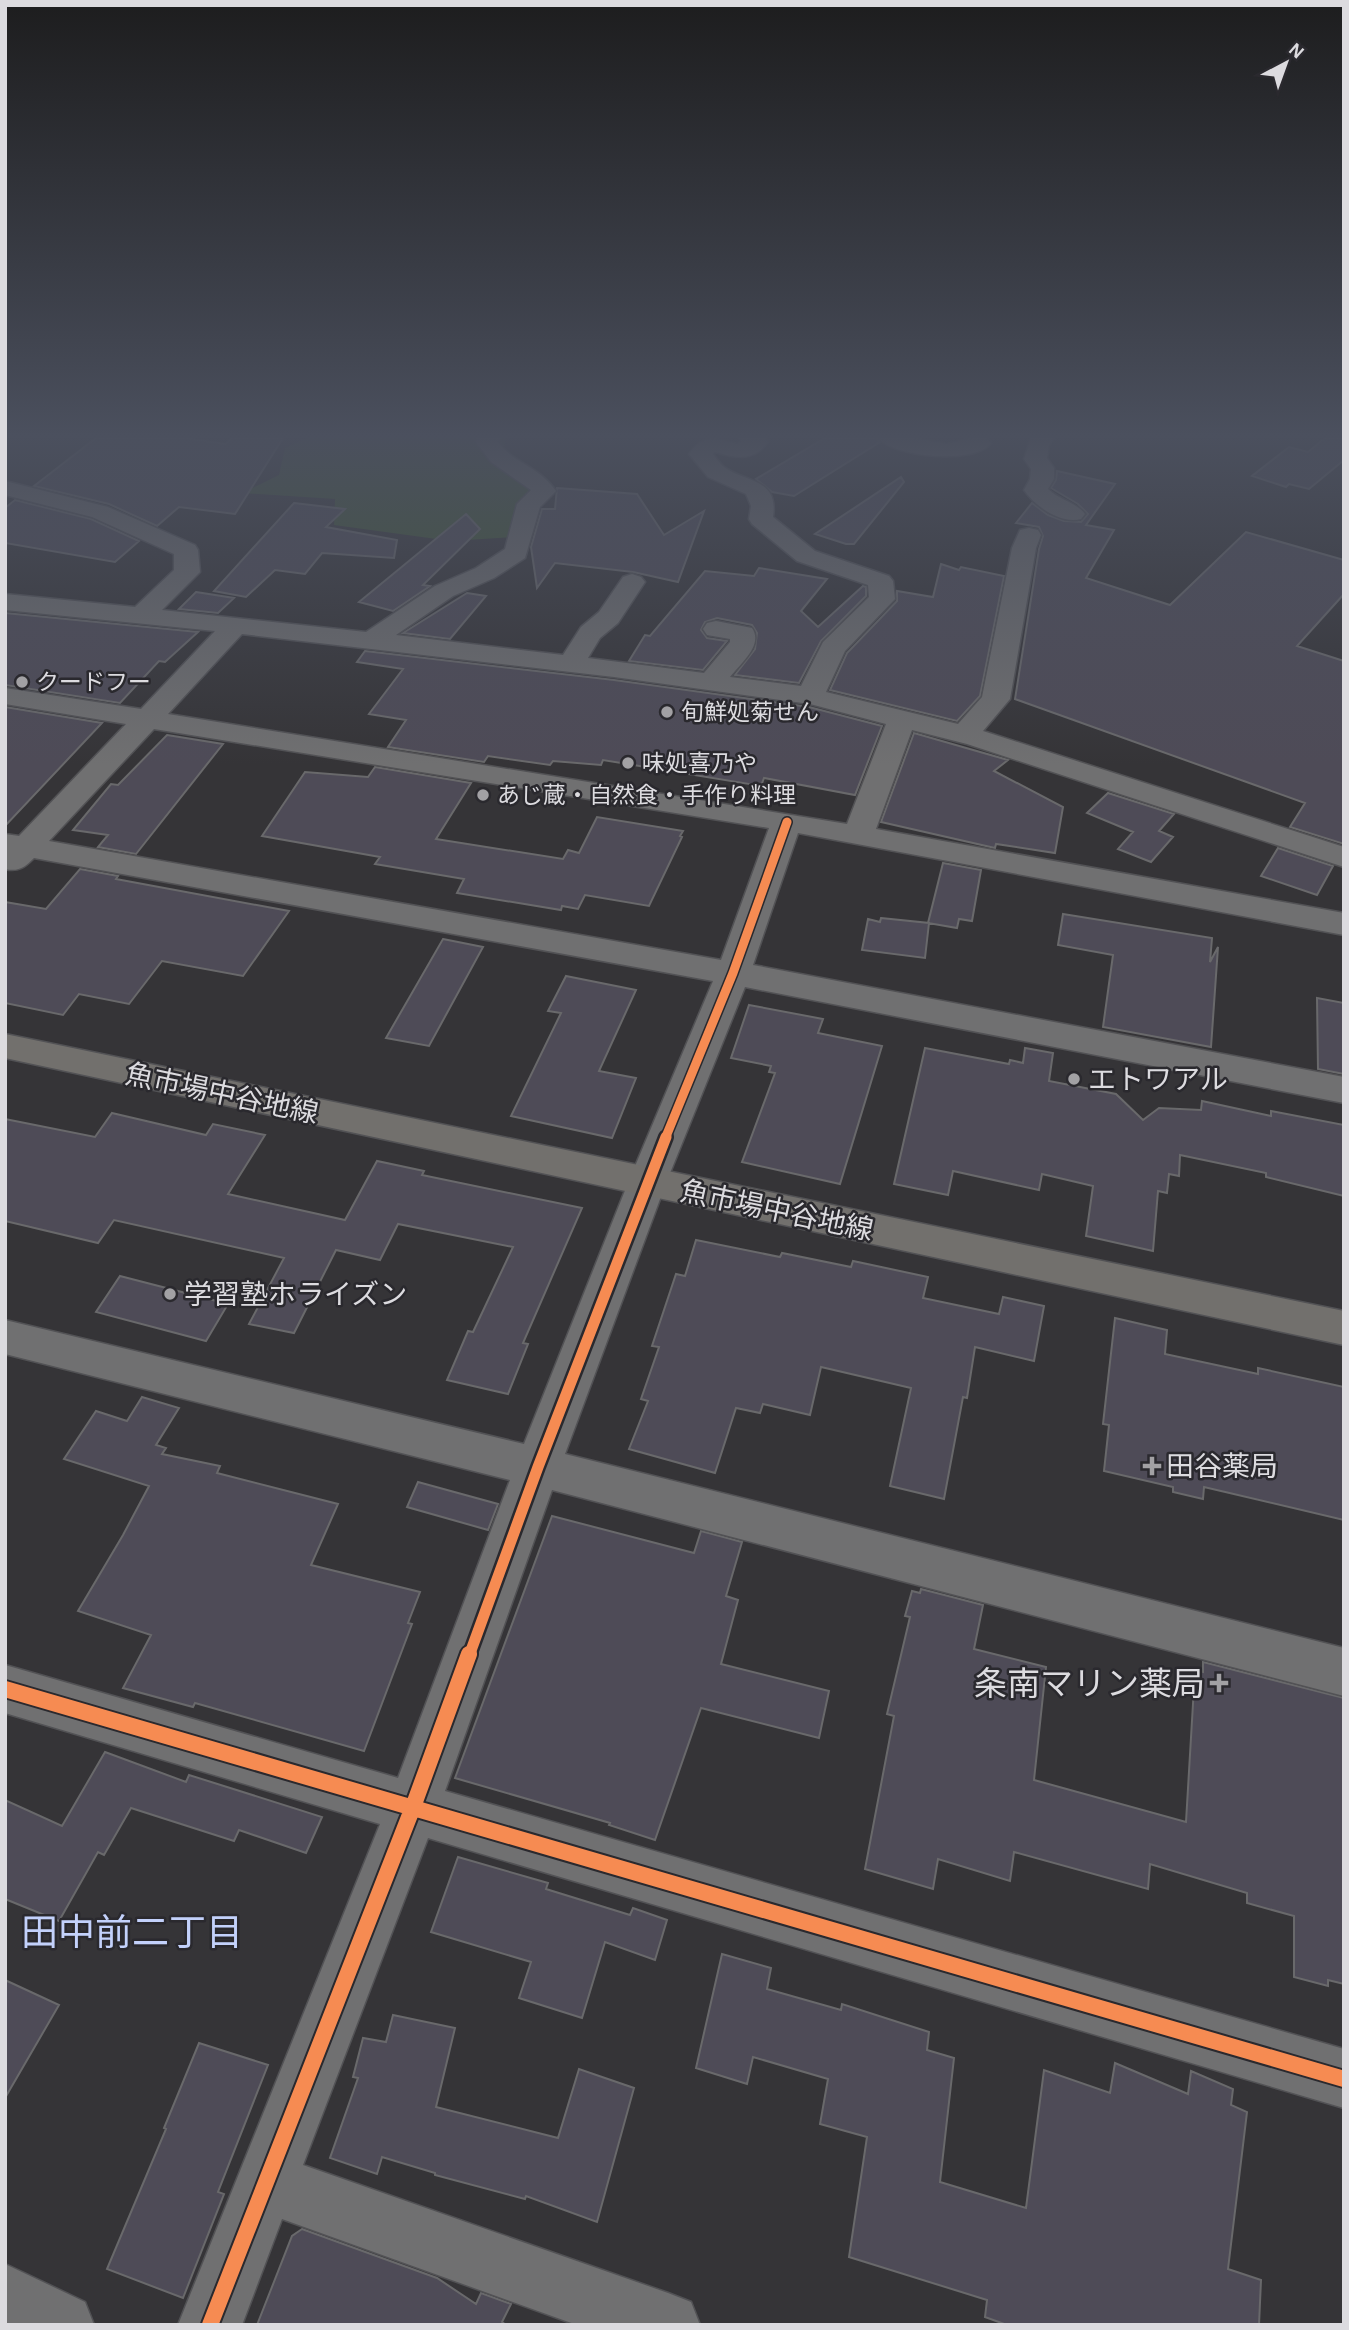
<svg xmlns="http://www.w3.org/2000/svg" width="1349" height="2330" font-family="'Alegreya Sans','Noto Sans JP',sans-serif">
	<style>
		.green { fill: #3f5733 }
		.building { fill: #4e4b57; stroke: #69696b; stroke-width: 2 }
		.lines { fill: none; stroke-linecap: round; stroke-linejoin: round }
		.street-casing { stroke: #525255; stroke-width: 3 }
		.secondary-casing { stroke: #525255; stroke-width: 3 }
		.street { fill: #707071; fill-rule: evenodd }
		.secondary { fill: #72706d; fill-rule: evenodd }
		.cycleway-far2-casing { stroke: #2a292e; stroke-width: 12 }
		.cycleway-far1-casing { stroke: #2a292e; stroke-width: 16 }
		.cycleway-casing { stroke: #2a292e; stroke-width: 20 }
		.cycleway-far2 { stroke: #f68b52; stroke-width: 9 }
		.cycleway-far1 { stroke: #f68b52; stroke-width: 11 }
		.cycleway { stroke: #f68b52; stroke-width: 16 }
		.poi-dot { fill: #a2a1a4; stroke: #2a292e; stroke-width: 2.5 }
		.labels { text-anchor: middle; stroke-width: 5; stroke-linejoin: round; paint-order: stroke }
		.far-poi-label { font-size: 23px; fill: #dcdbdf; stroke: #2a292e; text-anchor: start }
		.poi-label { font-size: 28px; fill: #dcdbdf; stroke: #2a292e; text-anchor: start }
		.street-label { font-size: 28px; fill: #dcdbdf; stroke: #2a292e }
		.near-poi-label { font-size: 33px; fill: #dcdbdf; stroke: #2a292e; text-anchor: end }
		.near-neighbourhood-label { font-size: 37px; fill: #c3d1fb; stroke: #2a292e }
	</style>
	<rect width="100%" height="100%" fill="#353437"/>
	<path class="green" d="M307 438H506L503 453 534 489 514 537 451 541 334 525 335 499 242 493 279 475 285 448Z"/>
	<path class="building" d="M96 438H184L225 444 233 438H283L235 514 179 507 157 526 109 504 34 486Z
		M825 438H876L880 442 794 496 772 492 756 479Z
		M1325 438H1344V460L1309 489 1289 484 1286 487 1252 476 1289 447 1308 452Z
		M1057 471 1115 484 1086 525 1114 530 1086 578 1170 605 1246 532 1344 560V594L1297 646 1344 661V844L1290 827 1305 803 1015 699 1039 549 1043 536 1039 527 1016 523 1032 503 1048 515 1064 521 1081 522 1088 514 1078 504 1051 488 1056 480Z
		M901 477 904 482 854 544H846L815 534Z
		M557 488 637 494 664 535 704 511 678 582 633 572 555 563 537 588 531 547 542 509H555Z
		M15 500 91 519 139 541 115 562 5 543V508Z
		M294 503 345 509 326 527 397 540 394 558 322 553 305 574 275 570 246 597 214 591Z
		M466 514 480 529 423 585 430 586 393 611 359 602Z
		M941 564 959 570 961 567 1004 576 980 696 957 721 830 690 847 653 897 601V591L933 597Z
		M759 568 827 579 801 611 818 627 863 586 866 587V596L821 641 799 683 735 675 755 649 757 633 752 625 717 618 705 622 701 630 707 638 727 641 703 670 629 661 645 635 650 636 705 571 754 576Z
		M196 592 234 598 218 613 179 609Z
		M467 593 486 596 450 639 403 633Z
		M5 613 198 632 165 662 159 661 120 703 5 685Z
		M365 651 614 680 809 707 882 726 855 795 764 778 761 786 603 760 601 765 553 761 550 765 488 756 484 762 388 747 406 720 369 714 403 669 357 662Z
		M5 707 102 723 5 826Z
		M914 733 1008 760 994 771 1063 807 1055 853 996 844 995 848 881 822Z
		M167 735 223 744 136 854 98 847 108 835 73 830 111 784 118 785Z
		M375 767 471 783 436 839 563 859 568 850 579 853 597 817 683 831 680 836 682 837 649 906 585 895 578 909 562 906 561 910 457 893 464 879 375 864 380 857 262 836 305 772 368 777Z
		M1108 793 1174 814 1159 831 1173 837 1151 862 1118 849 1133 832 1087 813Z
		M1278 848 1333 866 1317 895 1261 876Z
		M943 863 981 870 972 921 959 919 957 928 928 923Z
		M80 869 118 876 116 879 289 911 243 976 162 961 129 1004 79 994 63 1015 5 1003V902L46 909Z
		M1063 914 1212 938 1210 962 1218 947 1211 1047 1103 1027 1113 955 1058 945Z
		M881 918 929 923 925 958 862 950 868 919 880 922Z
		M443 939 483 947 429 1046 386 1038Z
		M566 976 636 990 599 1071 636 1078 612 1138 511 1116 561 1013 548 1011Z
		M1317 998 1344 1003V1074L1318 1069Z
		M749 1005 823 1019 818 1033 882 1046 840 1184 742 1162 775 1073 769 1072 771 1066 731 1058Z
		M925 1048 1009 1064 1010 1060 1023 1063 1025 1048 1053 1053 1049 1081 1116 1094 1143 1120 1159 1108 1201 1110 1202 1101 1271 1116V1111L1344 1125V1196L1266 1177V1173L1180 1155 1179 1176 1169 1174 1167 1193 1158 1191 1153 1251 1086 1236 1093 1186 1042 1174 1039 1190 953 1171 948 1195 894 1184Z
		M112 1113 206 1135 213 1124 265 1135 228 1194 345 1220 377 1161 424 1171 422 1175 582 1208 523 1343 528 1344 508 1394 447 1380 468 1331 473 1332 513 1247 398 1224 380 1260 336 1250 294 1333 249 1324 284 1258 114 1220 98 1243 5 1221V1119L95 1137Z
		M696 1240 780 1257 782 1253 851 1267 853 1261 928 1277 923 1298 999 1314 1003 1297 1044 1306 1034 1361 975 1347 967 1398 963 1397 944 1499 890 1486 911 1388 821 1367 810 1415 763 1404 760 1413 736 1408 715 1473 629 1449 648 1401 641 1399 659 1347 652 1346 676 1274 685 1276Z
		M120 1276 228 1304 206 1341 96 1312Z
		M1115 1318 1167 1330 1165 1354 1258 1374V1368L1344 1387V1520L1204 1487 1203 1499 1173 1492V1487L1104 1471 1109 1425 1103 1424Z
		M142 1397 179 1408 156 1445 166 1448 162 1454 220 1466 217 1473 338 1504 311 1565 420 1592 408 1623 412 1624 364 1751 195 1703 193 1707 123 1688 151 1635 78 1611 123 1535 149 1486 64 1459 96 1411 127 1421Z
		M418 1482 498 1504 488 1530 407 1507Z
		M552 1516 694 1553 701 1531 742 1542 726 1596 738 1600 721 1664 829 1691 819 1738 701 1708 655 1840 609 1825 610 1823 455 1778Z
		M921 1589 983 1605 974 1649 1046 1667 1034 1780 1186 1822 1195 1670 1203 1672V1662L1344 1698V1984L1328 1980V1986L1294 1977V1916L1247 1903V1893L1150 1864 1148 1889 1014 1852 1010 1881 938 1859 933 1889 865 1869 894 1716 887 1714 910 1617 905 1616 912 1591 920 1593Z
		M105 1752 186 1782 189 1775 322 1817 306 1853 239 1830 234 1841 131 1808 104 1855 98 1852 59 1921 5 1899V1800L62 1826Z
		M458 1857 548 1883 546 1889 630 1915 633 1908 667 1920 655 1960 605 1942 582 2018 519 1998 531 1962 431 1932Z
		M722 1954 771 1968 767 1989 841 2010 842 2004 929 2032 927 2050 954 2058 940 2182 1026 2208 1044 2070 1110 2093 1115 2063 1188 2094 1191 2071 1233 2089 1231 2105 1247 2112 1228 2269 1261 2280 1259 2325H1007L985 2317 987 2300 849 2257 867 2137 820 2124 828 2079 753 2057 747 2084 696 2068Z
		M5 1980 59 2005 5 2098Z
		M393 2015 455 2028 436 2107 558 2138 579 2069 634 2088 597 2222 526 2196 525 2199 435 2175V2173L382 2157 377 2174 330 2158 358 2078 353 2077 363 2038 386 2042Z
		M199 2043 268 2065 218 2192 224 2194 183 2298 107 2269 166 2129 164 2128Z
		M302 2229 437 2278 476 2304 481 2293 511 2304 502 2322 506 2325H257L292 2236Z"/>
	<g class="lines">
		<g class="street-casing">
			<path id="street" d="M478 438H500L498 442C513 463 539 466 556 491L540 507 525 558 494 578 453 596 396 635 563 655 581 627 599 612 623 577 632 574 641 577 645 582 618 623 600 638 588 658 704 673 730 642V639L707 635 703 629 707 623 716 621 752 628C764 645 740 664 730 677L801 686 823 642 869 597 868 585 797 561 752 524 749 519 751 506 746 494 708 477 689 454C703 434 716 438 737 444L741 442 739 438H765L768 442C754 462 735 458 715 452L713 454C716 458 720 464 724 467 746 483 779 478 773 517L815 551 889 576 893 581 895 599 845 651 826 692 958 724 982 697 1012 548 1020 530 1029 528 1038 530 1041 535 1036 548 1010 699 983 731 1344 847V867L967 744 912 730 876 829 1344 913V935L798 833 753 965 1344 1077V1103L745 987 666 1183 565 1454 1344 1648V1696L552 1490 445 1791 1344 2049V2108L428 1838 303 2165 668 2293 691 2302 700 2325H577L282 2219 242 2325H178L380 1824 5 1713V1665L398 1778 510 1480 5 1354V1320L524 1444 628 1183 713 981 34 858C25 867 19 872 5 869V834L19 836 126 724 5 704V688L141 709 215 631 5 610V594L135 607 174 570V554L92 517 5 495V481L108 507 195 545 198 550 200 572 162 610 366 632 435 586 476 568 505 549 517 504 531 490 491 462 476 442ZM242 634 614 677 810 704 886 724 847 824 168 714ZM154 729 769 828 721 960 49 841Z
				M879 438H913L947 444 973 438H987L991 443C976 465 892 457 879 438Z
				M1031 438H1054L1049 445 1047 458 1054 468V479L1048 489C1059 500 1076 502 1085 514L1081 519C1060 524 1036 507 1024 490L1030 479 1031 469 1024 459Z
				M5 2264 85 2302 94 2325H5Z"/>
		</g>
		<g class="secondary-casing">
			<path id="secondary" d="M5 1034 1344 1311V1345L5 1058Z"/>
		</g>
		<use href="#street" class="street"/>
		<use href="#secondary" class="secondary"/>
		<g class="cycleway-far2-casing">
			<path id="cycleway-far2" d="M665 1139 733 973 787 822"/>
		</g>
		<g class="cycleway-far1-casing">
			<path id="cycleway-far1" d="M469 1656 538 1467 666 1137"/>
		</g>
		<g class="cycleway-casing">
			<path id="cycleway" d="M5 1689 1344 2079
				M210 2325 413 1807 469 1654"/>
		</g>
		<use href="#cycleway-far2" class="cycleway-far2"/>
		<use href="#cycleway-far1" class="cycleway-far1"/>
		<use href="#cycleway" class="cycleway"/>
	</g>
	<linearGradient id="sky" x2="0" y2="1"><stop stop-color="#1d1d1e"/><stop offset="0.57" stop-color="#4b505e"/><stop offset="1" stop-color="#4b505e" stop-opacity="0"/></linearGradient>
	<rect width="1349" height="764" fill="url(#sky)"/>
	<g class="poi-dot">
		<circle cx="22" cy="682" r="7"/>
		<circle cx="667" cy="712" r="7"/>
		<circle cx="628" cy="763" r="7"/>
		<circle cx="483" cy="795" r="7"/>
		<circle cx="1074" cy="1079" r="7"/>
		<circle cx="170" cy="1294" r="7"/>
		<path d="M1148.5 1455.5h7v7h7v7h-7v7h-7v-7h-7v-7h7z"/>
		<path d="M1215.5 1672.5h7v7h7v7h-7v7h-7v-7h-7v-7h7z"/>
	</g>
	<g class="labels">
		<g class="far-poi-label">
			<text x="36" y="690">クードフー</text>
			<text x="681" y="720">旬鮮処菊せん</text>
			<text x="642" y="771">味処喜乃や</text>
			<text x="497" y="803">あじ蔵・自然食・手作り料理</text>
		</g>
		<g class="poi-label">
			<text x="1088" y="1089">エトワアル</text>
			<text x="184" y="1304">学習塾ホライズン</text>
			<text x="1166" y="1476">田谷薬局</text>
		</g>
		<g class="street-label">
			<text transform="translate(222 1093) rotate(12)" y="10">魚市場中谷地線</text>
			<text transform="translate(777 1210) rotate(12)" y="10">魚市場中谷地線</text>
		</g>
		<g class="near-poi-label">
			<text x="1205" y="1695">条南マリン薬局</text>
		</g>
		<g class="near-neighbourhood-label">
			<text x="132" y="1945">田中前二丁目</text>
		</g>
	</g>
	<rect width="1349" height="2330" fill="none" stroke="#dcdbdf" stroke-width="14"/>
	<g transform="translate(1286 63) rotate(41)" stroke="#2a292e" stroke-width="5" paint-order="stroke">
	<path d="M0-5L12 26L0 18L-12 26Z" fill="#dcdbdf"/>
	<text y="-10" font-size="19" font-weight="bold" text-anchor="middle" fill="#dcdbdf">N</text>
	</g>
</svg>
